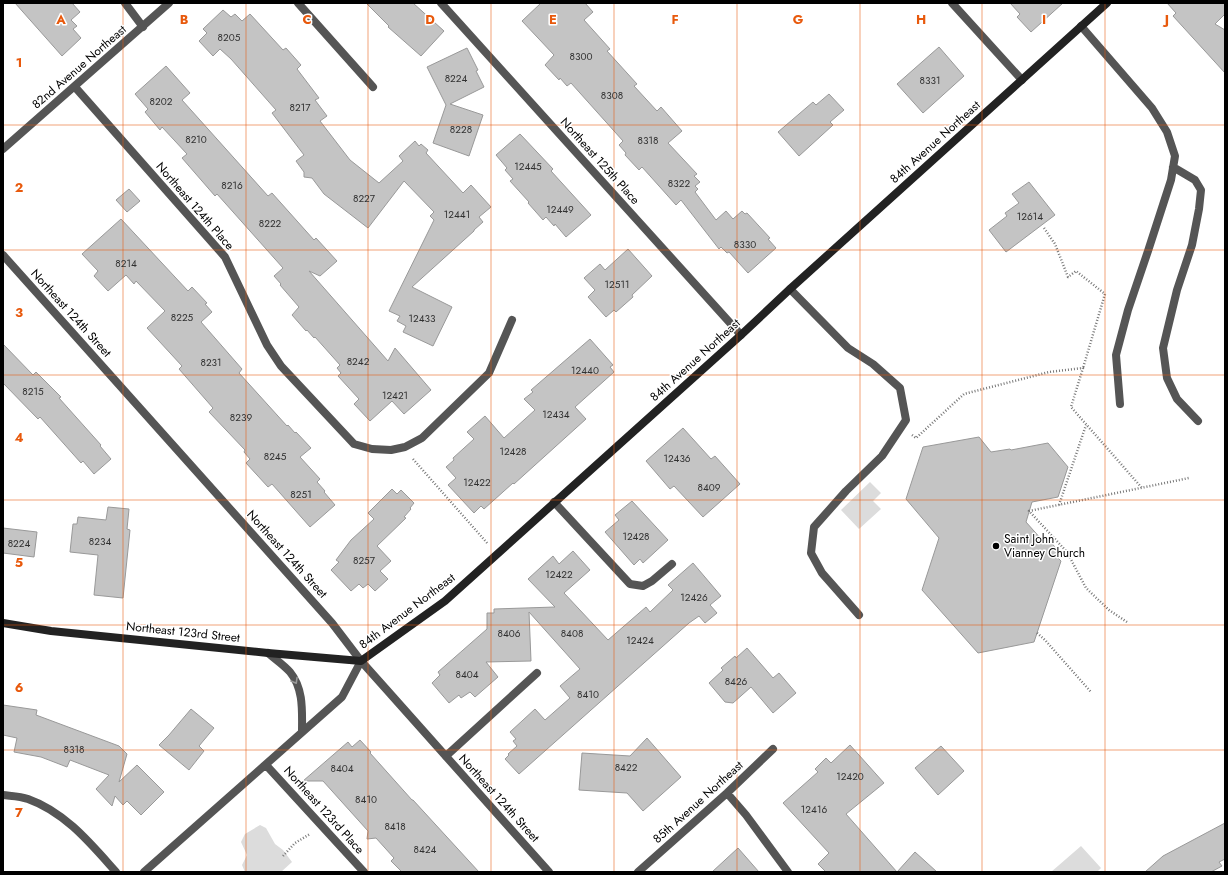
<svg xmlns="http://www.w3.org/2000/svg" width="1228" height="875" font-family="Jost,sans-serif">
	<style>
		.green { fill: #dcdcdc }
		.building { fill: #c4c4c4; stroke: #999 }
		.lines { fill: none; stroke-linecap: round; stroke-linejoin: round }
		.path { stroke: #777; stroke-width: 2.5; stroke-dasharray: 1 2; stroke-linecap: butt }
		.lane { stroke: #555; stroke-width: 8 }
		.street { stroke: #555; stroke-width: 8 }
		.secondary { stroke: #222; stroke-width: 8 }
		.oneway { stroke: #999 }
		.grid { fill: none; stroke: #e8590c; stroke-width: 1; stroke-opacity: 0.55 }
		.poi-dot { fill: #000; stroke: #fff; stroke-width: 1.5 }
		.labels { text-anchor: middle; stroke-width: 3; stroke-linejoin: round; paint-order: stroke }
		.number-label { font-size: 10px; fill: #313131 }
		.street-label { font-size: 12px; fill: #000; stroke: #fff }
		.poi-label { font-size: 12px; fill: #000; stroke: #fff; text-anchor: start }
		.grid-label { font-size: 13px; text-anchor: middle; font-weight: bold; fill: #e8590c; stroke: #fff; stroke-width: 3; stroke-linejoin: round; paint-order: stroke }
	</style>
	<rect width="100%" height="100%" fill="#fff"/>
	<path class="green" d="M870 482 881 493 873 501 881 509 859 529 841 510Z
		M260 825 266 828 275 844 283 850 292 862 281 872H245L242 865 247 855 241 842 245 834Z
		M1081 846 1101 868 1097 872H1051Z"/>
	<path class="building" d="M15 3H72L80 12 71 20 77 26 73 29 81 38 62 56Z
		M366 3H413L444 31 421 56 388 27 389 26Z
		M541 3H585L593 12 584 20 610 49 607 51 637 84 634 86 657 111 661 107 682 131 668 143 697 174 694 176 700 182 695 186 698 189 695 192 716 220 726 211 733 219 742 211 745 214 747 213 770 238 768 239 776 248 748 273 729 252 727 253 721 247 719 249 681 200 676 205 642 167 639 170 625 155 626 153 619 145 623 141 571 83 567 86 560 78 559 80 545 65 554 55 522 21Z
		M1010 3H1063L1031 32 1017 17 1020 14Z
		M1167 3H1225V14L1215 24 1225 30V73L1173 16 1176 13Z
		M223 10 231 17 235 14 242 21 250 14 283 50 286 48 301 65 297 69 319 98 315 100 327 116 320 121 350 160 379 183 403 161 399 156 415 141 419 146 421 144 428 150 426 153 463 193 471 185 491 207 479 217 483 222 474 230V231L412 287 452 307 433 346 403 332 406 326 397 321 400 316 389 311 434 220 430 216 434 212 404 181 368 228 324 194 312 178 304 177V172L296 161 304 155 272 113 276 110 231 59 220 49 213 56 199 41 207 33 203 29Z
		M939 47 964 76 923 113 897 84Z
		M467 48 478 70 476 71 484 87 450 104 483 115 469 156 433 143 446 105 427 67Z
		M166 66 190 93 182 100 268 196 272 193 314 240 316 238 337 261 320 276 309 271 388 361 395 348 431 390 404 414 392 401 370 421 354 404 359 399 338 376 341 373 337 368 340 365 315 337 314 338 307 330 306 331 292 315 299 307 280 285 281 284 274 276 283 268 217 194 215 196 182 158 187 154 162 127 160 130 145 112 148 109 135 94Z
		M829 94 844 110 830 122 833 125 799 156 778 132 813 102 816 105Z
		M520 134 553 169 551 171 591 215 566 237 555 224 554 226 546 217 543 220 528 203 529 202 510 181 513 179 505 170 507 168 496 155Z
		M1029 182 1055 215 1006 252 989 230 1007 216 1005 213 1019 203 1012 194Z
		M129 189 140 201 127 212 116 200Z
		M121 219 188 291 192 287 207 303 205 304 212 312 201 322 242 369 239 373 287 426 288 425 295 433 296 432 311 448 300 457 320 479 317 482 325 491 324 492 335 505 310 527 272 484 268 487 246 463 250 459 244 452 245 450 209 412 213 408 179 369 182 366 147 328 165 311 136 281 134 284 126 275 108 291 94 276 98 271 82 254Z
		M628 249 652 276 632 295 633 297 616 312 614 310 606 317 588 297 595 290 584 278 600 264 605 270Z
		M590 339 613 365 610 367 614 372 575 407 586 419 514 484 513 483 484 509 481 506 474 513 448 485 456 478 446 467 454 460 453 458 474 439 467 432 485 416 504 438 535 410 524 399 533 392 531 390Z
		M3 344 33 375 36 372 61 397 59 398 101 445 100 446 111 459 94 474 83 461 81 463 40 417 38 419 3 383Z
		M683 428 711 459 715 456 740 484 703 517 674 486 670 489 646 461Z
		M979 437 991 452 1010 449 1011 450 1048 443 1068 467 1058 497 1032 502 1026 522 1042 540H1049L1060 553 1058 558 1061 561 1034 642 978 653 922 590 939 538 906 499 923 447Z
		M392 489 397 494 401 490 414 503 410 508 411 509 404 517 406 518 377 546 391 561 380 571 388 579 375 591 368 584 363 588 359 584 351 591 331 570 339 562 336 560 351 540 374 519 368 513Z
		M632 501 668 540 643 563 640 559 634 565 605 532 619 520 615 515Z
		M108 507 129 509 127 529 130 530 123 598 94 595 98 555 70 552 73 524H77L78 517 106 520Z
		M3 528 37 532 34 557 3 553Z
		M573 551 590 570 564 593 608 640 646 607 650 612 673 590 668 585 693 563 721 596 710 605 717 613 705 623 699 616 689 623 519 774 505 759 509 755 508 754 517 746 513 741 516 739 510 732 535 709 545 720 570 698 560 686 580 669 529 612 531 661 486 662 498 677 475 697 470 692 461 698 459 695 449 703 432 683 440 675 438 672 487 629V613H494V609L555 607 528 579 553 556 559 564Z
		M747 648 773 678 779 673 796 693 773 713 751 687 733 703 725 702 709 683 723 670 721 668 735 656 736 658Z
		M3 705 37 710 36 715 119 746 127 754 119 782 137 765 164 792 141 815 127 801 123 805 115 796 112 806 96 789 109 775 70 760 67 767 41 757 14 752 17 738 3 735Z
		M191 709 214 728 199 746 204 751 189 770 159 745 169 735Z
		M647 738 681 777 643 811 627 793 579 790 582 753 630 756Z
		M360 740 371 752 370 753 412 800H413L479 872H402L391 861 394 858 376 838 367 839 368 831 323 781H303L348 742 352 747Z
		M850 745 884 783 846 814 897 872 915 852 937 872H826L818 864 829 853 783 803 818 772 815 769 826 758 831 763Z
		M941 746 964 771 938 795 915 768Z
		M1225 823V859L1219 862 1222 866 1211 872H1145L1163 856Z
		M738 848 759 872H712Z"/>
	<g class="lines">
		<path class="path" d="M1044 228 1055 244 1068 277 1076 271 1105 294 1083 368
			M912 435 916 438 964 394 1049 372 1083 368 1071 407 1142 488
			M413 459 488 544
			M1059 505 1086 425
			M1127 622 1109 610 1086 588 1067 552 1029 511 1189 478
			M1037 633 1045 640 1091 692
			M283 856 295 843 310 834"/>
		<path class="lane" d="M1081 26 1152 108 1167 132 1175 156 1171 180 1148 251 1128 310 1116 355 1120 404
			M1173 167 1195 180 1201 190 1199 209 1192 245 1177 290 1163 348 1167 378 1177 399 1198 421
			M790 289 848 348 873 364 900 388 906 420 882 456 846 491 814 527 811 553 822 573 859 615
			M554 502 630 584 643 586 652 581 672 564
			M446 756 537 673"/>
		<path class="street" d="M125 3 143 27
			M298 3 373 87
			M441 3 741 335
			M952 3 1022 80
			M75 87 225 257 267 345 281 366 354 444 372 449 391 450 405 447 422 438 489 373 512 320
			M3 149 169 3
			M3 255 332 623 361 661 386 689 549 872
			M268 653C275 659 284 665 290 672 304 689 302 712 302 732
			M266 765 364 872
			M727 793 746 815 788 872
			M3 795C11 796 20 796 28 799 65 812 91 844 116 872
			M144 872 342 697 361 661
			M638 872 727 793 773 749"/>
		<path class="secondary" d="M3 623 51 631 268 653 361 661 445 601 741 335 790 289 1107 3"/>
	</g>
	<defs><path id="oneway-chevron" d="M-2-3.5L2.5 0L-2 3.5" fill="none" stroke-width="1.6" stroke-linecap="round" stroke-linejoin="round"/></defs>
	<use class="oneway" href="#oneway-chevron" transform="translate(295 681) rotate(60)"/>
	<path class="grid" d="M123 3V872M246 3V872M368 3V872M491 3V872M614 3V872M737 3V872M860 3V872M982 3V872M1105 3V872M3 125H1225M3 250H1225M3 375H1225M3 500H1225M3 625H1225M3 750H1225"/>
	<circle class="poi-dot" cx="996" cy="546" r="4"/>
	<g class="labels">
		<g class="number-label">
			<text x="229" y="41">8205</text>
			<text x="581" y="60">8300</text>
			<text x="456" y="82">8224</text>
			<text x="930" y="84">8331</text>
			<text x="612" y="99">8308</text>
			<text x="161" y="105">8202</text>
			<text x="300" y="111">8217</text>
			<text x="461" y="133">8228</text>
			<text x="196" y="143">8210</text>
			<text x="648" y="144">8318</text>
			<text x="528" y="170">12445</text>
			<text x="679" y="187">8322</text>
			<text x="232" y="189">8216</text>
			<text x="364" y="202">8227</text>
			<text x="560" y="213">12449</text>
			<text x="457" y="218">12441</text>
			<text x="1030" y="220">12614</text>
			<text x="270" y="227">8222</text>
			<text x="745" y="248">8330</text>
			<text x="126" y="267">8214</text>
			<text x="617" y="288">12511</text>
			<text x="182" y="321">8225</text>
			<text x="422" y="322">12433</text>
			<text x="358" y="365">8242</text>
			<text x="211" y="366">8231</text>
			<text x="585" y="374">12440</text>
			<text x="33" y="395">8215</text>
			<text x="395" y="399">12421</text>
			<text x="556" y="418">12434</text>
			<text x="241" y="421">8239</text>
			<text x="513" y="455">12428</text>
			<text x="275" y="460">8245</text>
			<text x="677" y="462">12436</text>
			<text x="477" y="486">12422</text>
			<text x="709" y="491">8409</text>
			<text x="301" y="498">8251</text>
			<text x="636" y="540">12428</text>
			<text x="100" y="545">8234</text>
			<text x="19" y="547">8224</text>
			<text x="364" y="564">8257</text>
			<text x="559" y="578">12422</text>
			<text x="694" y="601">12426</text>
			<text x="509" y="637">8406</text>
			<text x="572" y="637">8408</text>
			<text x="640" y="644">12424</text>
			<text x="467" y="678">8404</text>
			<text x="736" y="685">8426</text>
			<text x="588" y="698">8410</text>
			<text x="74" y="753">8318</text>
			<text x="626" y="771">8422</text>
			<text x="342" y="772">8404</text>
			<text x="850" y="780">12420</text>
			<text x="366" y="803">8410</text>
			<text x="814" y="813">12416</text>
			<text x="395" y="830">8418</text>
			<text x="425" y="853">8424</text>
		</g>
		<g class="street-label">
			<text transform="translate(79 67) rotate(-41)" y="4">82nd Avenue Northeast</text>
			<text transform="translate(935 142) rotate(-42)" y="4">84th Avenue Northeast</text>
			<text transform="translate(600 161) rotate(48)" y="4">Northeast 125th Place</text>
			<text transform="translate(195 206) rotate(49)" y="4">Northeast 124th Place</text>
			<text transform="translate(71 313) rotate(48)" y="4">Northeast 124th Street</text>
			<text transform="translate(695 360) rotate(-42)" y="4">84th Avenue Northeast</text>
			<text transform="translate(287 554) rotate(48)" y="4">Northeast 124th Street</text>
			<text transform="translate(407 611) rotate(-37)" y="4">84th Avenue Northeast</text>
			<text transform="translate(183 632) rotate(6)" y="4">Northeast 123rd Street</text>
			<text transform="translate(499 798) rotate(48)" y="4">Northeast 124th Street</text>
			<text transform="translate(698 802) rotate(-42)" y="4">85th Avenue Northeast</text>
			<text transform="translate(324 810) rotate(48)" y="4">Northeast 123rd Place</text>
		</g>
		<g class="poi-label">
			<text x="1004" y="543">Saint John<tspan x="1004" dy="14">Vianney Church</tspan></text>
		</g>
	</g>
	<g class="grid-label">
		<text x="61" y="24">A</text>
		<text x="184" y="24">B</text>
		<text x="307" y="24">C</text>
		<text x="430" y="24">D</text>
		<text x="553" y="24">E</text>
		<text x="675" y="24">F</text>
		<text x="798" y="24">G</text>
		<text x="921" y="24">H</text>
		<text x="1044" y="24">I</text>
		<text x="1167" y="24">J</text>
		<text x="19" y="67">1</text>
		<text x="19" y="192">2</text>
		<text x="19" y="317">3</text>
		<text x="19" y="442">4</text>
		<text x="19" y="567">5</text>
		<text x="19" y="692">6</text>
		<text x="19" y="817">7</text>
	</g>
	<rect width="1228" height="875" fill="none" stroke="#000000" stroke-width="8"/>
</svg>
